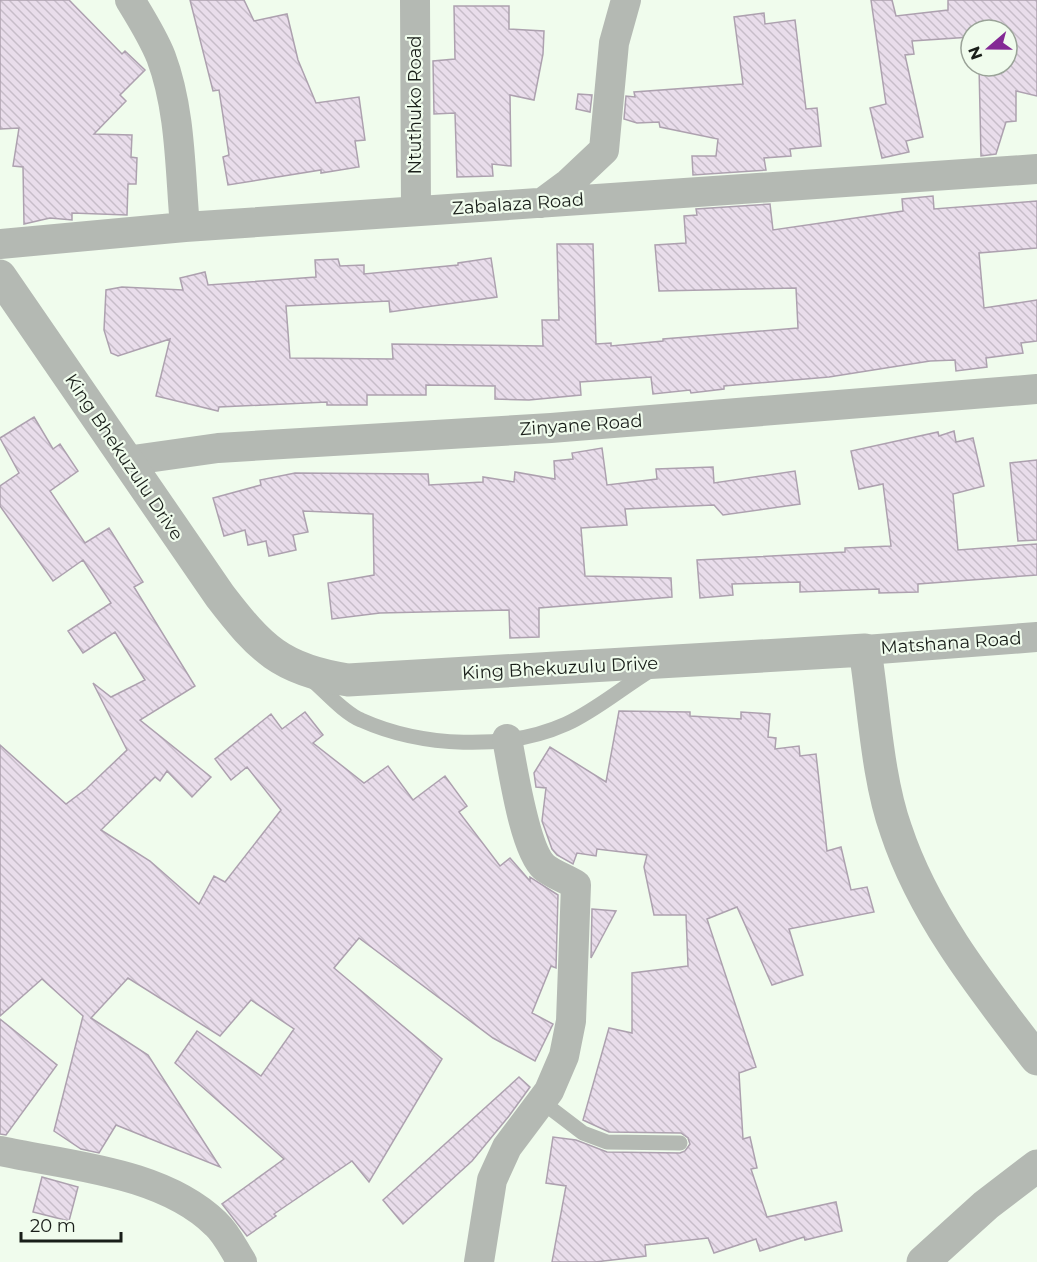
<svg xmlns="http://www.w3.org/2000/svg" width="1037" height="1262" font-family="Montserrat,sans-serif">
	<style>
		.building { fill: url(#building-back-hatch); stroke: #ada1af; stroke-width: 1.5 }
		.lines { fill: none; stroke-linecap: round; stroke-linejoin: round }
		.service { stroke: #b4b9b3; stroke-width: 15 }
		.minor { stroke: #b4b9b3; stroke-width: 30 }
		.tertiary { stroke: #b4b9b3; stroke-width: 33 }
		.labels { text-anchor: middle; stroke-width: 4.5; stroke-linejoin: round; paint-order: stroke }
		.street-label { font-size: 18px; fill: #191e19; stroke: #f0fced }
	</style>
	<defs>
		<pattern id="building-back-hatch" width="6" height="6" patternUnits="userSpaceOnUse" patternTransform="scale(1.5)"><rect width="6" height="6" fill="#e9ddeb"/><path d="M-1 5l2 2M0 0l6 6M5-1l2 2" fill="none" stroke="#c7bdc9"/></pattern>
	</defs>
	<rect width="100%" height="100%" fill="#f0fced"/>
	<path class="building" d="M0 0H69L122 54 125 51 145 70 120 95 126 101 94 134 132 135 131 157 137 158 136 184H128L127 215 72 213V220L50 218 24 224 23 167 13 166 19 128 0 129Z
		M190 0H244L254 21 287 14 298 60 316 103 359 97 365 140 355 141 359 167 321 173V170L228 185 223 157 229 155 219 90 213 91Z
		M871 0H892L896 16 948 10V0H1037V96L1016 91V121L1006 122 996 154 981 156 979 66H1007V30H971V37L912 41 914 54 905 55 923 137 906 141 909 152 882 158 870 108 886 104Z
		M454 6H509V29L544 31 543 54 534 100 510 95 511 166 492 164 493 176 457 177 455 113 434 114 433 61 455 59Z
		M764 13 765 24 795 20 806 109 817 108 821 146 790 149 791 156 764 158 766 170 693 175 692 156H716L718 139 660 127 659 122 637 123 624 119 626 96 635 97 634 92 743 84 734 17Z
		M578 94 592 95 590 112 576 109Z
		M933 196 934 209 1037 201V248L979 253 984 308 1037 300V341L1021 343 1023 353 986 358 987 367 956 371 955 360 930 361 829 377 724 386V389L691 393 690 390 653 394 651 377 580 382 581 395 529 400 495 399V386L426 385V395H367V405H327V402L219 407 218 411 156 396 170 339 118 356 111 353 104 330 106 290 122 287 183 290 180 278 205 272 208 285 316 277 315 260 338 259 340 266 364 265V274L458 265V263L491 258 497 297 390 312 389 301 286 306 290 358 393 359 392 344 543 346 542 320H559L557 244H593L596 344 611 343V346L663 341V339L798 328 796 288 659 291 655 245 686 243 684 216 697 215 696 209 770 204 773 230 903 211 902 199Z
		M34 417 53 449 60 444 78 471 50 491 85 543 109 528 143 582 134 587 195 686 140 720 211 777 192 797 167 771 160 781 155 777 101 830 150 861 199 904 214 876 225 882 281 810 247 767 231 780 215 759 271 714 282 729 305 712 323 735 313 743 364 783 388 766 413 800 445 776 467 806 459 812 500 866 510 858 530 881V877L558 895 556 968 551 966 532 1013 553 1024 535 1061 493 1038 359 938 334 968 442 1059 369 1182 352 1161 274 1214 276 1216 247 1236 222 1204 284 1159 175 1063 197 1031 261 1076 294 1029 251 1000 220 1036 128 978 91 1018 148 1055 220 1167 116 1125 99 1153 81 1149 54 1131 83 1016 42 979 0 1016V745L66 804 86 789 127 750 93 683 111 697 145 680 115 632 83 653 68 631 111 603 83 560 53 581 0 506V486L19 473 0 438Z
		M954 431 956 442 973 438 984 486 953 494 958 550 1037 544V575L918 584V592L879 593V589L800 592V582L732 584 733 595 700 598 697 560 845 552V548L891 546 883 484 859 489 851 451 938 432 939 436Z
		M602 448 607 485 657 479 656 469 713 467 714 483 795 471 800 504 723 515 714 505 625 509 627 525 581 528 585 576 671 578 672 597 539 608V637L510 638 509 610 380 613 332 619 328 583 374 575 373 514 303 511 308 532 293 535 296 550 269 556 266 541 248 545 245 530 224 536 213 498 261 485 260 480 295 473 428 474 429 485 483 482V477L514 482 515 472 555 479 554 461 573 459 572 453Z
		M1037 460V540L1018 541 1010 463Z
		M619 711 690 712V716L741 719V712L770 714 768 737 776 738 775 749 799 746 800 756 816 754 827 851 841 847 851 890 867 887 874 912 789 929 803 975 772 985 737 907 707 919 756 1067 739 1073 743 1139 750 1137 757 1168 751 1169 767 1217 836 1202 842 1231 805 1240 804 1237 760 1251 756 1239 714 1253 708 1238 645 1245 646 1256 595 1262H552L566 1186 546 1183 553 1137 576 1140 607 1152 680 1153 685 1151 690 1144 688 1138 681 1133 609 1132 583 1120 609 1028 632 1033V973L688 966 686 915H654L644 867 647 855 597 849 596 856 577 853 573 864 557 855 552 849 542 821 546 788 536 787 534 773 550 747 606 782Z
		M592 909 616 911 591 958Z
		M0 1019 57 1065 6 1135 0 1134Z
		M519 1077 530 1087 509 1116 472 1161 403 1224 383 1200Z
		M42 1177 78 1187 69 1221 33 1212Z"/>
	<g class="lines">
		<path class="service" d="M312 680C326 692 344 713 361 720 421 747 506 751 566 724 595 711 623 687 651 670
			M541 1101 583 1133 607 1142 680 1143"/>
		<path class="minor" d="M130 0C141 18 153 37 161 57 181 110 180 172 185 227
			M415 0 416 211
			M542 203 569 183 604 150 614 43 626 0
			M0 244 185 227 1037 169
			M126 461 218 448 551 428 1037 389
			M865 650 1037 637
			M0 1151C70 1166 163 1172 216 1224 227 1234 234 1250 242 1262
			M479 1262 492 1180 507 1147 549 1091 564 1056 571 1021 576 885C567 879 552 874 544 867 524 849 513 768 507 739"/>
		<path class="tertiary" d="M0 276 220 596C260 648 281 670 348 680L865 650C874 706 877 777 896 830 924 915 983 989 1037 1059
			M923 1262 986 1205 1037 1166"/>
	</g>
	<g class="labels">
		<g class="street-label">
			<text transform="translate(415 105) rotate(-90)" y="6">Ntuthuko Road</text>
			<text transform="translate(518 204) rotate(-4)" y="6">Zabalaza Road</text>
			<text transform="translate(581 425) rotate(-4)" y="6">Zinyane Road</text>
			<text transform="translate(124 457) rotate(56)" y="6">King Bhekuzulu Drive</text>
			<text transform="translate(951 643) rotate(-4)" y="6">Matshana Road</text>
			<text transform="translate(560 668) rotate(-3)" y="6">King Bhekuzulu Drive</text>
		</g>
	</g>
	<g transform="translate(989 48) rotate(250)"><circle r="28" fill="#f0fced" stroke="#9aa398" stroke-width="1.5"/>
	<path d="M0-4.5L10 22L0 15L-10 22Z" fill="#842995"/>
	<text y="-9" font-size="16" font-weight="bold" text-anchor="middle" fill="#191e19">N</text>
	</g>
	<path d="M21 1232v9h100v-9" fill="none" stroke="#191e19" stroke-width="3"/>
	<text x="30" y="1232" font-size="18" fill="#191e19" stroke="#f0fced" stroke-width="4.5" paint-order="stroke">20 m</text>
</svg>
